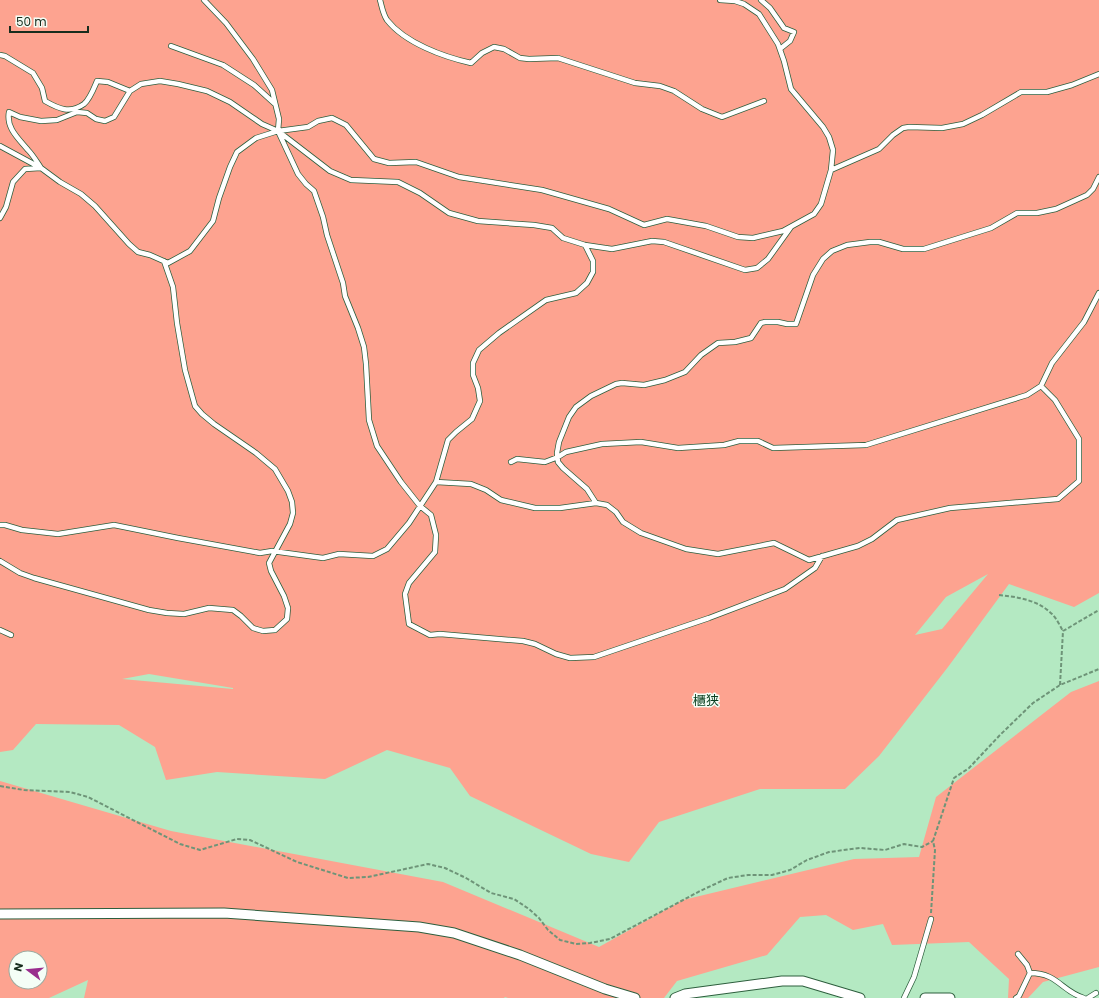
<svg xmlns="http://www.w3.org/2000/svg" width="1099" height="998" font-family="Poppins,'Noto Sans JP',sans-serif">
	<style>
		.green { fill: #fda390; fill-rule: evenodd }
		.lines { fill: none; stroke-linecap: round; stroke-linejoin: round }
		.service-casing { stroke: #2d5e3d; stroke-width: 6 }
		.minor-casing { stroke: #2d5e3d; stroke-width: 11 }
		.path { stroke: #6e9478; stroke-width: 2; stroke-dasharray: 4 2; stroke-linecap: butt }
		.service { stroke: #fff; stroke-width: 4.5 }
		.minor { stroke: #fff; stroke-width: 9 }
		.labels { text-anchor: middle; stroke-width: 3; stroke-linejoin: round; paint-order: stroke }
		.quarter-label { font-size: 13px; fill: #0a3f20; stroke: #f4fef6 }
	</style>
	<rect width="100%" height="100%" fill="#b4e9c2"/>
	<path class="green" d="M0 0H1099V593L1074 607 1009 584 948 667 879 756 845 789H760L659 822 629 862 591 854 470 796 450 768 387 750 325 779 217 772 166 780 155 747 119 725 36 724 13 750 0 752ZM988 574 942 629 915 635 946 597ZM149 674 233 688V689L122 679Z
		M1099 681V967L1043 982 1028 998H1008L1009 979 969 942 892 945 883 924 853 930 826 915 800 917 767 955 677 981 664 998H508L505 997 504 998H84L88 980 49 998H0V781L171 831 443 882 599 947 683 900 854 859 919 857 936 797 1071 692ZM16 958H40V982H16Z"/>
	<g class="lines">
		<g class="service-casing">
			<path id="service" d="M204 0 226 23 253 59 272 90 279 119 278 131 298 174 306 184 314 191 323 217 327 235 343 283 345 296 358 328 364 347 366 364 369 420 377 446 401 482 420 506 431 515 436 535 435 552 409 583 405 594 409 624 430 635 440 634 523 641 535 644 556 654 570 658 594 657 709 618 785 589 815 568 822 556
				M380 0C382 7 383 14 387 20 405 43 444 57 471 63L482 53 494 47 504 49 520 58 529 59 558 58 635 83 660 86 674 91 702 109 722 117 764 101
				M720 0 735 1 744 4 759 14 778 44 784 61 791 89 823 127 829 137 833 150 831 170
				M761 0 770 8 784 28 794 32 790 41 780 49
				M171 46 223 65 254 85 275 104
				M0 55 5 56 33 73 42 88 45 101C59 109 70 114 84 104 90 99 94 88 97 81L108 82 130 91
				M0 146 39 167
				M41 168C37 162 33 155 28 150 18 138 6 128 9 112L20 117 41 121 57 120 77 112 87 113 96 119 105 121 114 117 130 91 141 84 160 81 178 84 207 91 230 102 262 124 278 131 330 171 351 180 398 182 420 193 449 213 478 221 534 225 552 228 563 238 585 245 612 249 652 241 664 242 745 270 757 268 768 259 791 227
				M0 218 6 207 13 182 25 169 41 168 60 182 81 194 95 206 129 244 138 252 150 255 168 263 190 251 213 221 219 198 230 167 237 152 256 138 278 131 308 127 318 121 332 118 346 125 374 159 389 163 416 162 459 177 542 190 609 209 644 225 667 219 706 226 738 237 753 238 783 231 814 214 821 204 831 170 879 149 893 135 903 128 909 127 942 128 963 124 982 115 1021 92H1047L1072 85 1099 74
				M511 462 517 459 545 462 558 457 566 452 602 444 641 442 678 448 724 445 739 441H758L773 448 866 445 1027 395 1041 386 1052 363 1084 322 1099 293
				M436 482 471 484 486 490 501 500 535 508H560L596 503 607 505 616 512 623 522 641 533 686 549 718 554 774 543 809 560 858 546 872 539 897 520 950 508 1058 499 1079 481V439L1055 400 1041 386
				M596 503 587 489 563 468 558 462 557 453 559 442 569 417 576 407 591 396 616 384 622 383 644 385 665 380 685 372 701 355 718 343 735 342 751 338 761 323 765 322H778L787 324H796L813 275 823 259 832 251 847 245 870 242H879L903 249H924L991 228 1017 213H1037L1056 209 1087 195 1093 189 1099 177
				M0 525H5L22 530 58 534 114 525 178 538 260 553 272 551 323 558 339 554 373 556 387 549 409 523 436 482 448 440 456 432 472 419 480 401 478 388 473 375V363L479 350 499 333 546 300 576 293 587 283 593 272V261L585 245
				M0 561 20 573 34 578 149 610 167 613 184 614 209 608 233 610 241 616 253 628 263 631 275 630 287 619 288 608 284 596 271 571 269 563 290 524 293 513 292 502 288 491 275 469 256 453 214 424 202 414 195 406 185 370 177 323 173 287 164 261
				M0 630 11 635
				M1018 954 1027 965 1030 973
				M904 998 914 977 931 919
				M1016 998 1019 996 1030 973C1058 973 1061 991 1084 998
				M1088 998 1096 993"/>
		</g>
		<g class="minor-casing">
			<path id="minor" d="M0 914 224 913 419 927 454 933 520 955 605 989 635 998
				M675 998 685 994 782 981H803L860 998
				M925 998H950"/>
		</g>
		<path class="path" d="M999 595C1018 597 1038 600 1052 614 1057 619 1060 626 1063 631
			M1060 685 1063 631 1099 610
			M0 786 24 790 70 792 88 797 180 844 200 850 237 839 250 840 297 862 348 878 368 877 428 864 445 868 466 878 491 893 514 899 529 909 539 918 548 930 560 940 576 944 590 943 610 939 700 891 728 878 748 875H772L790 870 807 860 829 852 860 848 885 850 904 844 922 847 933 841
			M931 913 935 850 933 841 954 778 969 768 1000 735 1033 703 1060 685 1099 669"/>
		<use href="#service" class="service"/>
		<use href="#minor" class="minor"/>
	</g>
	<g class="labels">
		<g class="quarter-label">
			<text x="706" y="705">櫃狭</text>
		</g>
	</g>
	<g transform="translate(28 970) rotate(286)"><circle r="19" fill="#f4fef6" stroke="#9caa9f"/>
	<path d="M0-3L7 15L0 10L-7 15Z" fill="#992d8e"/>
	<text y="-6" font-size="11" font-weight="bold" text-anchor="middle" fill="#172c1d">N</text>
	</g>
	<path d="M10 26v6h78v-6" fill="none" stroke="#172c1d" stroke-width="2"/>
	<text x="16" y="26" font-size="12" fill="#172c1d" stroke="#f4fef6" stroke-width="3" paint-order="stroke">50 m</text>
</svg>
